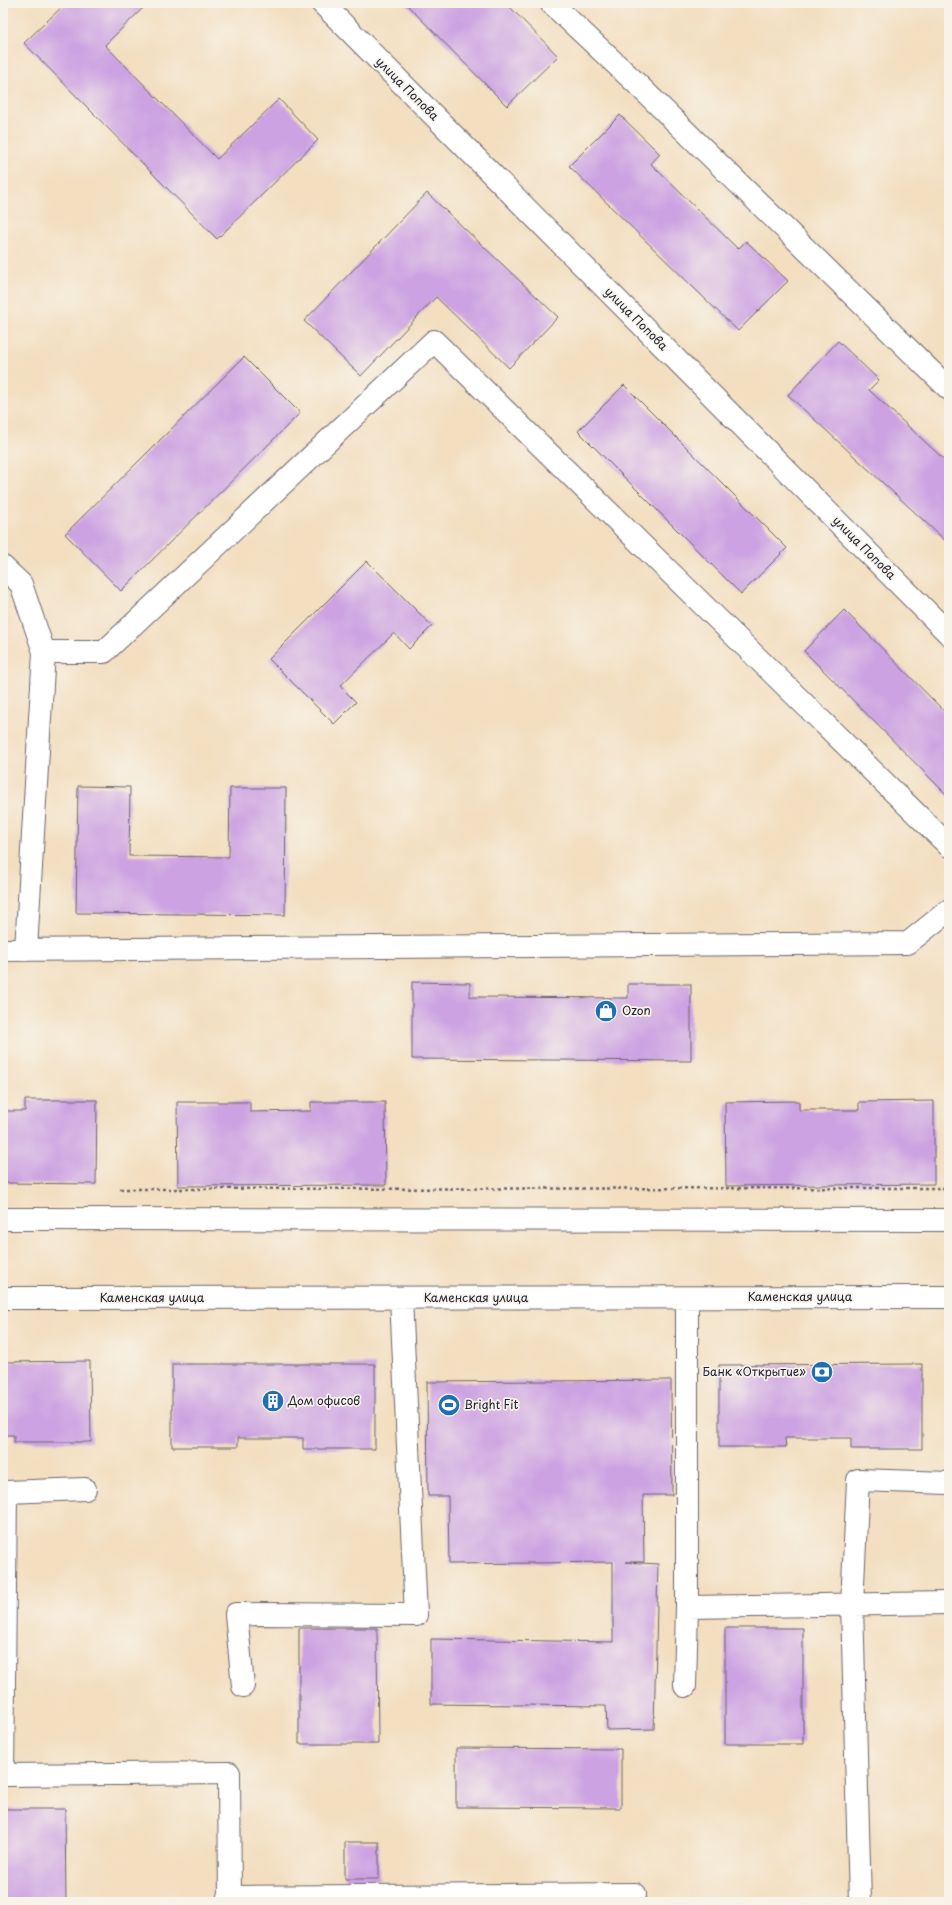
<svg xmlns="http://www.w3.org/2000/svg" width="952" height="1905" font-family="'Playpen Sans',sans-serif">
	<style>
		.building { fill: #cca2e2 }
		.lines { fill: none; stroke-linecap: round; stroke-linejoin: round }
		.minor-casing { stroke: #6b646a; stroke-width: 24 }
		.path { stroke: #6b646a; stroke-width: 2.5; stroke-dasharray: 3 3; stroke-linecap: butt }
		.minor { stroke: #fff; stroke-width: 22 }
		.labels { text-anchor: middle; stroke-width: 3.5; stroke-linejoin: round; paint-order: stroke }
		.street-label { font-size: 12px; fill: #22223b; stroke: #f7f3e8 }
		.poi-label { font-size: 12px; fill: #22223b; stroke: #f7f3e8; text-anchor: start }
	</style>
	<rect width="100%" height="100%" fill="#f7f3e8"/>
	<filter id="ink" filterUnits="userSpaceOnUse"><feTurbulence type="fractalNoise" baseFrequency=".025" numOctaves="2"/><feDisplacementMap in="SourceGraphic" scale="8" xChannelSelector="R" yChannelSelector="G"/><feConvolveMatrix kernelMatrix="1 2 1 2 8 2 1 2 1" color-interpolation-filters="sRGB"/></filter>
	<filter id="wash" filterUnits="userSpaceOnUse"><feTurbulence type="fractalNoise" baseFrequency=".012" numOctaves="4" result="noise"/><feDisplacementMap in="SourceGraphic" scale="16" xChannelSelector="R" yChannelSelector="G"/><feGaussianBlur stdDeviation="0.9" result="paint"/><feColorMatrix in="noise" values="0 0 0 0 0 0 0 0 0 0 0 0 0 0 0 0 0 1.4 0 .05"/><feComposite in="paint" operator="in"/></filter>
	<g filter="url(#wash)">
		<rect width="100%" height="100%" fill="#f3dec0"/>
		<g id="blocks">
			<path class="building" d="M66 3H148L105 45 217 159 279 99 318 140 217 239 24 43Z
				M405 3H506L558 56 507 106Z
				M620 115 660 154 651 164 738 249 746 241 788 281 738 331 569 166Z
				M427 193 558 317 509 368 436 297 361 376 304 321Z
				M838 341 879 380 869 390 949 464V544L788 395Z
				M244 357 300 413 121 591 65 534Z
				M624 385 787 548 741 594 578 431Z
				M367 561 432 626 409 649 394 633 340 686 356 702 334 724 269 659Z
				M844 610 949 716V797L804 651Z
				M78 786 130 787 129 856 229 857 230 788H286L285 915 76 913Z
				M412 982 470 983V997L628 998V984H691V1061L412 1059Z
				M25 1100H97L96 1184 3 1183V1111H25Z
				M799 1101V1110H859V1102L934 1101V1184L726 1186 725 1102Z
				M177 1102H250V1112L311 1111V1102H385L386 1185 178 1186Z
				M90 1361 91 1442H14V1435H3V1362Z
				M172 1364H375V1449H303V1438H238V1447H172Z
				M922 1364V1449H851V1438H785L786 1447H719V1365Z
				M671 1380 672 1495H643L644 1562H626L658 1564 654 1729 607 1730 606 1706 431 1704V1639L613 1642V1562L449 1564 448 1496H428L427 1382Z
				M299 1628H377L378 1744H299Z
				M725 1628H803V1744H725Z
				M456 1748 621 1749V1808L456 1807Z
				M3 1809H65L66 1902H3Z
				M345 1842H379V1879H345Z"/>
		</g>
	</g>
	<g filter="url(#ink)">
		<use href="#blocks" fill-opacity="0" stroke="#6b646a" stroke-width="1"/>
		<g class="lines">
			<g class="minor-casing">
				<path id="minor" d="M322 3 949 634
					M551 3 636 83 949 389
					M3 567 21 584 44 652 26 949
					M44 652H104L434 341 949 846
					M3 950 908 943 949 910
					M3 1219 949 1220
					M3 1298 949 1297
					M687 1298V1607L949 1603
					M243 1686 236 1614 416 1615 401 1298
					M685 1686 687 1607
					M3 1775 6 1492 85 1489
					M3 1775 229 1773 230 1902
					M229 1897 635 1894
					M860 1902 852 1604 858 1480 949 1483"/>
			</g>
			<path class="path" d="M120 1189 949 1188"/>
			<use href="#minor" class="minor"/>
		</g>
	</g>
	<defs>
		<g id="shop-disc" transform="scale(1.15)"><circle r="9.5" fill="#1f6fb2" stroke="#f7f3e8"/><path d="M-5-2.5h2.3a2.7 3.5 0 0 1 5.4 0H5L5.5 6h-11ZM-1.5-2.5h3a1.5 2.3 0 0 0-3 0Z" fill="#fff"/></g>
		<g id="bank-disc" transform="scale(1.15)"><circle r="9.5" fill="#1f6fb2" stroke="#f7f3e8"/><path d="M-6-4H6V4H-6ZM0-2.3a2.3 2.3 0 1 0 0 4.6a2.3 2.3 0 1 0 0-4.6Z" fill="#fff"/></g>
		<g id="building-disc" transform="scale(1.15)"><circle r="9.5" fill="#1f6fb2" stroke="#f7f3e8"/><path d="M-4-6H4V6H1V3H-1V6H-4ZM-2.5-4.3h1.7v1.8h-1.7ZM.8-4.3h1.7v1.8H.8ZM-2.5-1h1.7V.8h-1.7ZM.8-1h1.7V.8H.8Z" fill="#fff"/></g>
		<g id="stadium-disc" transform="scale(1.15)"><circle r="9.5" fill="#1f6fb2" stroke="#f7f3e8"/><path d="M0-5a6.5 5 0 1 0 0 10a6.5 5 0 1 0 0-10ZM-3.5-1.8h7v3.6h-7Z" fill="#fff"/></g>
	</defs>
	<g fill-rule="evenodd">
		<use href="#shop-disc" x="606" y="1011"/>
		<use href="#bank-disc" x="822" y="1372"/>
		<use href="#building-disc" x="273" y="1401"/>
		<use href="#stadium-disc" x="449" y="1405"/>
	</g>
	<g class="labels">
		<g class="street-label">
			<text transform="translate(407 89) rotate(45)" y="4">улица Попова</text>
			<text transform="translate(636 319) rotate(45)" y="4">улица Попова</text>
			<text transform="translate(864 548) rotate(45)" y="4">улица Попова</text>
			<text x="800" y="1301">Каменская улица</text>
			<text x="152" y="1302">Каменская улица</text>
			<text x="476" y="1302">Каменская улица</text>
		</g>
		<g class="poi-label">
			<text x="622" y="1015">Ozon</text>
			<text x="806" y="1376" text-anchor="end">Банк «Открытие»</text>
			<text x="288" y="1405">Дом офисов</text>
			<text x="464" y="1409">Bright Fit</text>
		</g>
	</g>
	<rect width="952" height="1905" fill="none" stroke="#f7f3e8" stroke-width="16"/>
</svg>
